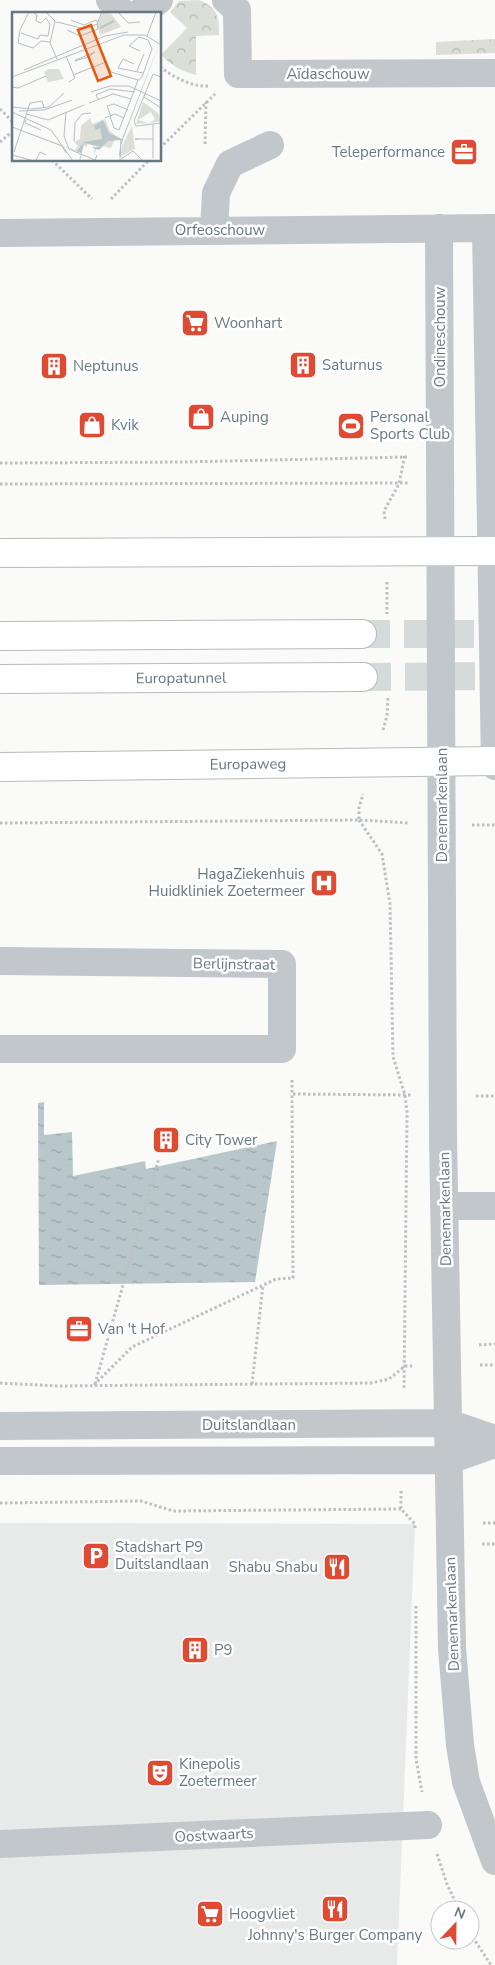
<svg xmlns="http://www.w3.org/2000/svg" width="495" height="1965" font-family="'Nunito Sans',sans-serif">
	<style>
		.built { fill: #e8eae9 }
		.forest { fill: url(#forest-crowns) }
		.water { fill: url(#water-ripples) }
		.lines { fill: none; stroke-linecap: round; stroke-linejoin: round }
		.major-tunnel { stroke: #d5dada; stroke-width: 28; stroke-dasharray: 28 14; stroke-linecap: butt }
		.major-casing { stroke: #b5bbbe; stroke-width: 30 }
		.path { stroke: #bcc0c2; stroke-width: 3; stroke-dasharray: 2.5 2.5; stroke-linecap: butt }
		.minor { stroke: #c1c7ca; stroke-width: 28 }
		.major { stroke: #fff; stroke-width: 28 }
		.labels { text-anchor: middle; stroke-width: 5; stroke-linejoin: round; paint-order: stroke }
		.street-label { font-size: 15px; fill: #667982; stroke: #fff }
		.poi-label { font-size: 15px; fill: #667982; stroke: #fff; text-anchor: start }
		.inset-river { fill: none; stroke: #b9c7ca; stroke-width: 2.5 }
		.inset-road { fill: none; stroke: #b6bec2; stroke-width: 1 }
		.view { fill: #e8590c; fill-opacity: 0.15; stroke: #e8590c; stroke-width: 2.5 }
		.inset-edge { fill: none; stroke: #667982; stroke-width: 2.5 }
	</style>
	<defs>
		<pattern id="forest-crowns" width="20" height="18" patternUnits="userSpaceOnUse" patternTransform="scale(1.25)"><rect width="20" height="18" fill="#dbdfd7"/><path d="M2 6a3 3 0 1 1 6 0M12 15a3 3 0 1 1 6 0" fill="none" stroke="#b5bab4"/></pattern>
		<pattern id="water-ripples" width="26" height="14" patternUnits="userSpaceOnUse" patternTransform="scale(1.25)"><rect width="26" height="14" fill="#b9c7ca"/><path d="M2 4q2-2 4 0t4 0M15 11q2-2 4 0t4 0" fill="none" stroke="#9aa6a9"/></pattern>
	</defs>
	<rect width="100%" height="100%" fill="#fafaf8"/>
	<path class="built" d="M0 1523 415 1524 397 1965H0Z"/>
	<path class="forest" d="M199 0C218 8 219 16 219 35L196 36V75C181 71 172 66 161 55L187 28 170 12 179 1Z
		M495 39V53L436 55V42Z"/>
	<path class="water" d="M44 1102V1135L72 1132 73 1176 145 1161 146 1169 277 1141 255 1282 39 1285 38 1103Z"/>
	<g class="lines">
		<path class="major-tunnel" d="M362 634H495
			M363 677 495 676"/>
		<g class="major-casing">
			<g id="major">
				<path d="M0 553 495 551"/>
				<path d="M0 636 362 634"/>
				<path id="s1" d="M0 679 363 677"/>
				<path id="s2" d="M0 767 495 761"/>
			</g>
		</g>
		<path class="path" d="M160 67C174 77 191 87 208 86
			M0 109 14 123
			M0 142 14 130
			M205 144 206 102
			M160 148 215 94
			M52 160 92 199
			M111 199 149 160
			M0 463 183 462 407 457
			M0 484 409 483
			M385 519 384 511 399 484 405 454
			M387 582V614
			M383 730 387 716 388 697
			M359 820 382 854 390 904 393 1057 405 1095 407 1112 404 1390
			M360 820 409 823
			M0 823 359 820V808L363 794
			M472 825H495
			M292 1080V1094L412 1095
			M476 1096H495
			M479 1345 495 1344
			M480 1365H495
			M0 1383 58 1386 371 1383 389 1379 405 1366H414
			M95 1384 159 1158
			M252 1384 263 1285
			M94 1385 132 1347 276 1279 293 1278 292 1094
			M401 1491V1509L415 1524V1528
			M0 1503 141 1501 173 1511 401 1509
			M483 1523H495
			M482 1544H495
			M416 1606V1759L422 1792
			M437 1854 447 1884 459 1910
			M470 1933 491 1965"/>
		<path class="minor" d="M110 0 124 14
			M226 0 237 10 238 74 495 73
			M138 14 159 0
			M439 228 443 1136 452 1648 460 1745 466 1782 495 1861
			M486 228 495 766
			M214 230 216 193 230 164 270 145
			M0 233 495 228
			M0 961 282 964V1049H0
			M444 1206H495
			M0 1426 448 1423 495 1439
			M0 1461 449 1460 495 1444
			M0 1844 428 1825"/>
		<use href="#major" class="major"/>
	</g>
	<defs>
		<g id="office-square" transform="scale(1.4375)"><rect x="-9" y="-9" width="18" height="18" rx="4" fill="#df4a33" stroke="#fff"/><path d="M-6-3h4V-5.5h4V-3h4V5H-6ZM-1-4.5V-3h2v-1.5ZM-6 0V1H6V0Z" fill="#fff"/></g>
		<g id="supermarket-square" transform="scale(1.4375)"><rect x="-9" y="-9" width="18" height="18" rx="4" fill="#df4a33" stroke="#fff"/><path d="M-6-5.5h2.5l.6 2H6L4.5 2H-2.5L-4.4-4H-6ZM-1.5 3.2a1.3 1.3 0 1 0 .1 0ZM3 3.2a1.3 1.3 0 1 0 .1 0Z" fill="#fff"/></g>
		<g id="building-square" transform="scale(1.4375)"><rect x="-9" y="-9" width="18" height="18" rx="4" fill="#df4a33" stroke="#fff"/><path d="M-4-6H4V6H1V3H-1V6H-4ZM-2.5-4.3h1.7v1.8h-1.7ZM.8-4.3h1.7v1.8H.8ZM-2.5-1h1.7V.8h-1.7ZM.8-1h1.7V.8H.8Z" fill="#fff"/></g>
		<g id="shop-square" transform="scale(1.4375)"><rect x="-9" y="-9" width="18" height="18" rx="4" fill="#df4a33" stroke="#fff"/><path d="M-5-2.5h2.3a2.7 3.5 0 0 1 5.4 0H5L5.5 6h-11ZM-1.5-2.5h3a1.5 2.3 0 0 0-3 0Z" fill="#fff"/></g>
		<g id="stadium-square" transform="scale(1.4375)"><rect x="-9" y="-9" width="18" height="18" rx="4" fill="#df4a33" stroke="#fff"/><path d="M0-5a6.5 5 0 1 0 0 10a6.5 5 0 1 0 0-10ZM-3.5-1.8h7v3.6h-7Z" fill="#fff"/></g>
		<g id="hospital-square" transform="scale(1.4375)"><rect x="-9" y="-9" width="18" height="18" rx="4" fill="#df4a33" stroke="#fff"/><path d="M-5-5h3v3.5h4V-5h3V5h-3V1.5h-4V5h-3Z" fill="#fff"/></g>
		<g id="parking-square" transform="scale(1.4375)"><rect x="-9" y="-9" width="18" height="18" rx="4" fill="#df4a33" stroke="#fff"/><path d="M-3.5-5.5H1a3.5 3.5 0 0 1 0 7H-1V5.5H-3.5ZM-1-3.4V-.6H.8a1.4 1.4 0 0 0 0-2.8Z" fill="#fff"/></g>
		<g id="restaurant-square" transform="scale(1.4375)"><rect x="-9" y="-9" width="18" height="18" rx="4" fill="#df4a33" stroke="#fff"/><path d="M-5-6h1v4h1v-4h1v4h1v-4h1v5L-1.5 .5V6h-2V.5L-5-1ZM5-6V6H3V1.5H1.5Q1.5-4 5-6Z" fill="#fff"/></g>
		<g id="theatre-square" transform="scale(1.4375)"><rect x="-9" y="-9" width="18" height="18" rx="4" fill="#df4a33" stroke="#fff"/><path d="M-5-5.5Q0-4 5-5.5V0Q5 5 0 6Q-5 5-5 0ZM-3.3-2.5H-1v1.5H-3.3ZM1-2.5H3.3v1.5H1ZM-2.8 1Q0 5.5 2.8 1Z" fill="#fff"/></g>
	</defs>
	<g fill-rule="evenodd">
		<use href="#office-square" x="464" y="152"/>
		<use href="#supermarket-square" x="195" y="323"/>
		<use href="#building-square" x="303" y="365"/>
		<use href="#building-square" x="54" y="366"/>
		<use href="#shop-square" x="201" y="417"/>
		<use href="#shop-square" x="92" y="425"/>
		<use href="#stadium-square" x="351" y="426"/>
		<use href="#hospital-square" x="324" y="883"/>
		<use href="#building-square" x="166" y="1140"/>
		<use href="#office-square" x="79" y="1329"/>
		<use href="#parking-square" x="96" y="1556"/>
		<use href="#restaurant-square" x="337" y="1567"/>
		<use href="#building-square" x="195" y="1650"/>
		<use href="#theatre-square" x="160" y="1773"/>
		<use href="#restaurant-square" x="335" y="1909"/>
		<use href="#supermarket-square" x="210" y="1914"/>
	</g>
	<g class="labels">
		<g class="street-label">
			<text x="328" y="79">Aïdaschouw</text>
			<text x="220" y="235">Orfeoschouw</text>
			<text transform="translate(440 337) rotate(-90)" y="5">Ondineschouw</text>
			<text dy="5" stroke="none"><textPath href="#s1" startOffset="181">Europatunnel</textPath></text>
			<text dy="5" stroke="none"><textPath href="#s2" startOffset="248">Europaweg</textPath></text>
			<text transform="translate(442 805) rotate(-90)" y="5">Denemarkenlaan</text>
			<text transform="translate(234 964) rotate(1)" y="5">Berlijnstraat</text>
			<text transform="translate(445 1209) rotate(-91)" y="5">Denemarkenlaan</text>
			<text x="249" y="1430">Duitslandlaan</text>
			<text transform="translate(452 1614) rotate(-92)" y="5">Denemarkenlaan</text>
			<text transform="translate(214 1835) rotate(-3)" y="5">Oostwaarts</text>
		</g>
		<g class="poi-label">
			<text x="445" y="157" text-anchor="end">Teleperformance</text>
			<text x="214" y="328">Woonhart</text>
			<text x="322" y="370">Saturnus</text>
			<text x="73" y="371">Neptunus</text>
			<text x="220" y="422">Auping</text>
			<text x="370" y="422">Personal<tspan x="370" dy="17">Sports Club</tspan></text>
			<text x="111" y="430">Kvik</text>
			<text x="305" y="879" text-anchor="end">HagaZiekenhuis<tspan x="305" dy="17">Huidkliniek Zoetermeer</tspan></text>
			<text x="185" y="1145">City Tower</text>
			<text x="98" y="1334">Van 't Hof</text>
			<text x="115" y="1552">Stadshart P9<tspan x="115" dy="17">Duitslandlaan</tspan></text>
			<text x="318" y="1572" text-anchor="end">Shabu Shabu</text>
			<text x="214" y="1655">P9</text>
			<text x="179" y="1769">Kinepolis<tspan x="179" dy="17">Zoetermeer</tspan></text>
			<text x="229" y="1919">Hoogvliet</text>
			<text x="335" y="1940" text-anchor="middle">Johnny's Burger Company</text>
		</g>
	</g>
	<g transform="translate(12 12)">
		<rect width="149" height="149" fill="#fafaf8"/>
		<path d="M91 0H98L109 15 88 23 85 13ZM37 57H47L52 67 36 70 32 60ZM131 90 146 101 149 109 138 111 143 107 139 100 126 108 137 111 124 112ZM78 106 80 112 93 107 98 119 109 128 103 127 99 136 76 131 74 136 71 131 67 140 63 138 66 134 62 130 68 127 69 114ZM120 114 123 137 109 144 110 134Z" fill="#dbdfd7"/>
		<path d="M149 27 109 133V144L115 149 107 143 109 128 96 129 87 138 84 137 81 144 83 137 80 135H88L72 131 68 149H67L69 141 0 114 65 139 72 130 90 127 88 116 84 118 82 114 91 108 97 121 110 127Z" fill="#b9c7ca"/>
		<path class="inset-river" d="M88 16 102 9"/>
		<path class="inset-road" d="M17 0 8 18 6 31 21 36 29 29 38 30M20 0 25 3 24 9 29 11 34 6 38 12 36 24 28 23 26 27M34 0 45 11M106 0 116 11 128 10M59 8 72 13 84 8 86 11M43 9 38 31 45 47M45 10 73 17 85 12 90 0M55 18 68 24 86 17 85 12M81 19 99 60 126 68 119 87M9 21 26 27M135 24 144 0M76 43V45L63 49V48L76 43 83 40 76 45 81 56M54 44 63 66 57 70M122 52 111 47 106 56 131 61M12 58 93 24 116 20M125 59 132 42M61 63 94 50M0 65 112 23H133L149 33M149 65 141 62 122 109 124 114 149 111M125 69 130 65 140 37 136 28 127 25 117 34 128 39M0 75 6 76 34 64M79 80 98 74H117L149 89M132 85 149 96M86 87 84 83 98 77 123 80M77 91 101 82 119 87M0 95 20 97 37 95 52 81M7 99 32 98 60 88M0 100 39 118 61 149M54 100 52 124 57 137 83 148 85 143M14 102 36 108 72 93M98 104 102 116 107 118 119 87M99 104 95 94 102 92 116 98M93 106 103 102 112 106M14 108 13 111 29 118M141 112V146M0 115 50 134 54 141M127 127H123H141M62 129 63 111 70 102 79 101M2 140 18 91 30 89 32 96M0 143 22 149M108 146 109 128M24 148 28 140 34 143M106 149 121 139 131 149"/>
		<path class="view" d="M79 13 99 64 86 69 66 18Z"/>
		<rect width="149" height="149" class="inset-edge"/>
	</g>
	<g transform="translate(455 1925) rotate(22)"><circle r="24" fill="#ffffff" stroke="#c2c9cd"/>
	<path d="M0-4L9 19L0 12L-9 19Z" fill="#df4a33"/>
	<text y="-8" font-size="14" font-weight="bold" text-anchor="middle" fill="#667982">N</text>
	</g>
</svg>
